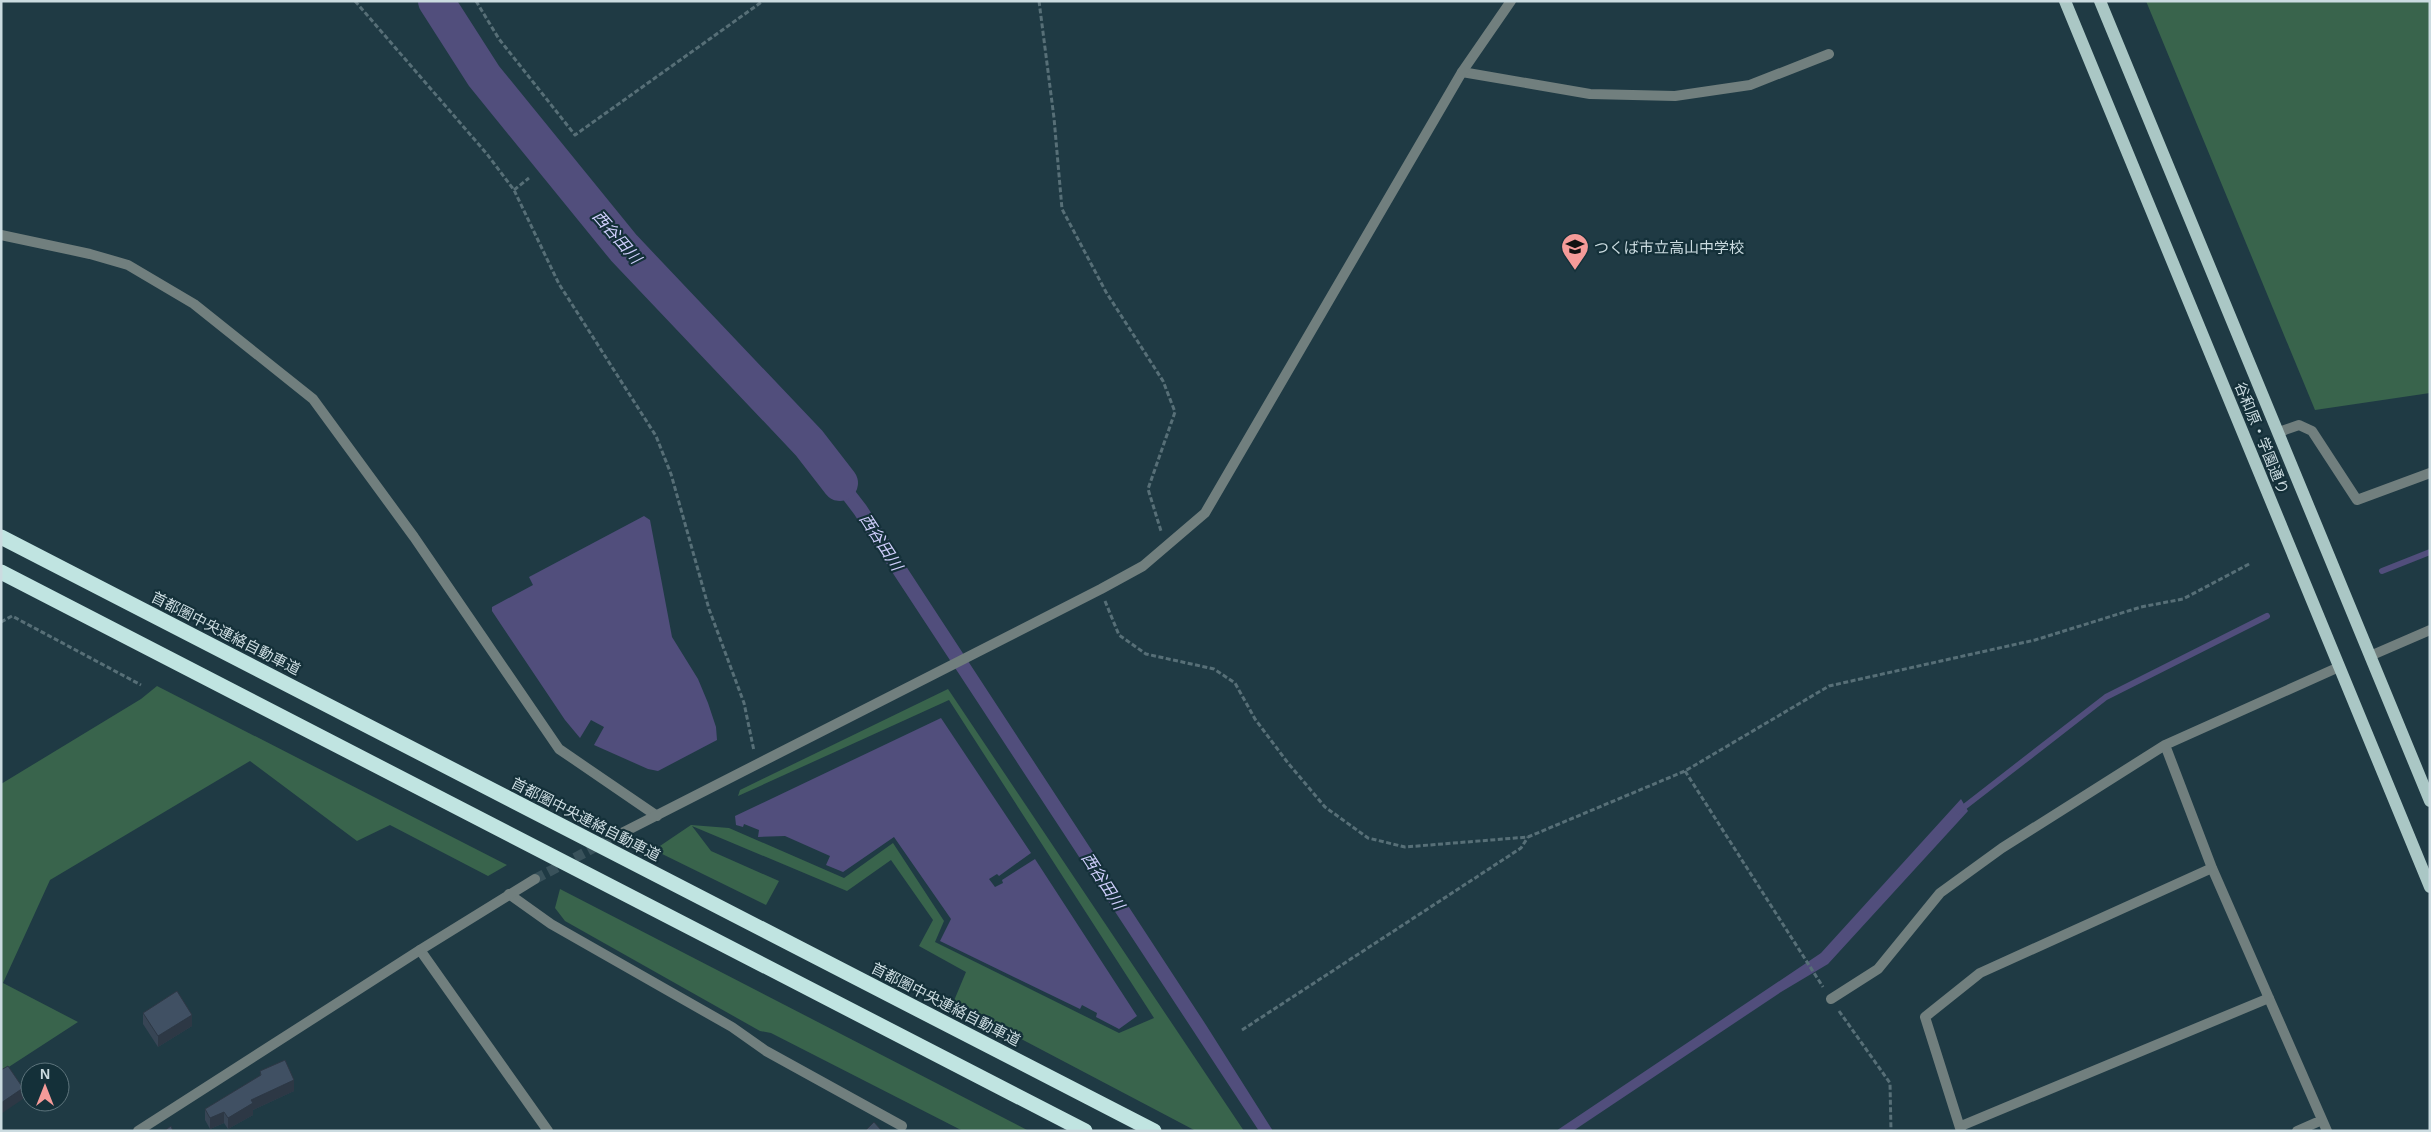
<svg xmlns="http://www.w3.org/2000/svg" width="2431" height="1132" viewBox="0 0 2431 1132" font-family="Arial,'Noto Sans JP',sans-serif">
	<rect width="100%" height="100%" fill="#1f3a44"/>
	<path fill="#39644c" d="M2146,1H2430V393L2315,410Z
		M157,686L507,865L488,876L390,825L357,841L250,761L50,880L3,983L78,1022L1,1072V784L141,699Z
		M948,689L1244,1131H1196L953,1003L966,972L919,946L933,920L891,860L847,891L692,826L711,851L779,881L766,905L654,850L691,825L729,828L844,878L893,843L944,921L935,942L1119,1033L1154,1018L949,700L738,796L740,790Z
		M560,889L1029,1131H963L771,1033L760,1031L565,921L555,908Z"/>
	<path fill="#514e7c" d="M815,439L866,505L1206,1025L1273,1131H1259L854,514L804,448Z
		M644,516L650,520L672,637L698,679L708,703L716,727L717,740L658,771L648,769L594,745L604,727L591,720L580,738L565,720L492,611V607L533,585L529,577Z
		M941,718L1031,853L999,876L997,874L989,879L995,887L1003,883L1002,880L1035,859L1137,1016L1119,1029L1096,1017L1097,1013L1082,1005L1080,1009L940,941L951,919L894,837L843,872L826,865L830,856L785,836L758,837L759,830L744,824L743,827L736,825L735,816Z
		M1961,799L1968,811L1828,964L1781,992L1573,1131H1556L1821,953Z"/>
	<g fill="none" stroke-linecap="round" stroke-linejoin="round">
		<path stroke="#514e7c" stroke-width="6" d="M2382,571L2430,552
			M1959,811L2106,697L2267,616"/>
		<path stroke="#514e7c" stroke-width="36" d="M436,1L484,76L624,248L809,443L840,483"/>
		<path stroke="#39525b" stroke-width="10" stroke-dasharray="10 5" stroke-linecap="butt" d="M535,879L620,834"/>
		<path stroke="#576f77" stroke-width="3" stroke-dasharray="5 2.5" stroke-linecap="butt" d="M355,1L487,154L514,190L559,284L656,436L671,474L709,609L744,703L754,751
			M476,1L499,39L575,135L763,1
			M1039,1L1054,118L1062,209L1106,292L1163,381L1175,412L1148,489L1161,531
			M514,190L529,178
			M1105,601L1119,635L1146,654L1214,669L1235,683L1255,719L1288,763L1325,807L1368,838L1405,847L1528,837L1685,771L1829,686L2035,640L2141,607L2183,599L2251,563
			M1,622L12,616L141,685
			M1685,771L1823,987
			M1839,1011L1890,1083L1891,1131
			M1242,1030L1521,848L1528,837"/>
		<path stroke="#717f7e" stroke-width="10" d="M1462,72L1590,94L1675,96L1750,85L1829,54
			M1,235L90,254L128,265L194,304L313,399L414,537L559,749L657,816
			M2279,432L2299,425L2312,431L2357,500L2430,473
			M2370,656L2430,630
			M2165,745L2212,868L2327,1131
			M509,894L551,924L732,1027L766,1051L902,1126
			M420,950L548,1131
			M1831,999L1878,969L1940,893L2002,848L2165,745L2339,667
			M1961,1126L2269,998
			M1961,1131L1925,1017L1980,973L2212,868
			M2297,1131L2322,1120"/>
		<path stroke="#717f7e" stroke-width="10" d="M620,834L1101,589L1143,566L1205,513L1462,72L1511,1
			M138,1131L420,950L535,879"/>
		<path stroke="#aac7c5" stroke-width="12" d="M2065,1L2430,887
			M2100,1L2430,801"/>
		<path stroke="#c0e4e1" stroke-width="15" d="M1,537L1154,1131
			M1,572L1085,1131"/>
	</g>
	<path fill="#374555" d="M143,1013L192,1026L158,1047L143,1024Z
		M260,1071L294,1091L253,1110V1115L228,1129L224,1123L210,1129L205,1120V1109L260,1076Z"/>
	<path fill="#2d3845" d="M192,1015V1026L158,1047V1036Z
		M294,1080V1091L253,1110V1115L228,1129V1118L251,1100Z
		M23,1088V1099L1,1114V1103Z
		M224,1112V1123L210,1129V1118Z"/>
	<path fill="#405063" stroke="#2d3845" d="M177,991L192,1015L158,1036L143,1013Z
		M285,1060L294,1080L251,1100L253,1103L228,1118L224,1112L210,1118L205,1109L261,1075L260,1071Z
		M8,1066L23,1088L1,1103V1070Z
		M874,1122L882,1131H865Z
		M171,1126L173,1131H164Z"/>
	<defs>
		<symbol id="school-pin" viewBox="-11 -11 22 30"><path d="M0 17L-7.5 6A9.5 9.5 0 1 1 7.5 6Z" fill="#f59b99" stroke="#143039"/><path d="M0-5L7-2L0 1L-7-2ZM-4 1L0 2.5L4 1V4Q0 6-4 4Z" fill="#111"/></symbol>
	</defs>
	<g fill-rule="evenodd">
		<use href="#school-pin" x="1559" y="231" width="32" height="43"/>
	</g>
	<g text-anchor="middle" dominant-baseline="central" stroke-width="4.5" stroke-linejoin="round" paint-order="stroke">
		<g font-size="15" fill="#cbdbe0" stroke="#143039" text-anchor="start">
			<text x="1594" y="247">つくば市立高山中学校</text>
		</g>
		<g font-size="15" fill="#cbdbe0" stroke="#143039">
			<text transform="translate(2262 438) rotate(68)">谷和原・学園通り</text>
			<text transform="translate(226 633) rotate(27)">首都圏中央連絡自動車道</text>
			<text transform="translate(586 819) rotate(27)">首都圏中央連絡自動車道</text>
			<text transform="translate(946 1004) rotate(27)">首都圏中央連絡自動車道</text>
		</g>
		<g font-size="16" font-style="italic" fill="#d0cffd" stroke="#143039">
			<text transform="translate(617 237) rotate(49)">西谷田川</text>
			<text transform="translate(881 542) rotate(57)">西谷田川</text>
			<text transform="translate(1103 881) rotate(57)">西谷田川</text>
		</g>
	</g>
	<rect width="2431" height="1132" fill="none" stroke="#cbdbe0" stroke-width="5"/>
	<g transform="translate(45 1087)"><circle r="24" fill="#143039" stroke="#5d747c"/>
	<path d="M0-4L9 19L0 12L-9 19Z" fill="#f59b99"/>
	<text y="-8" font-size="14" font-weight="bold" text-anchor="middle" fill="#cbdbe0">N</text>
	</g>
</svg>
